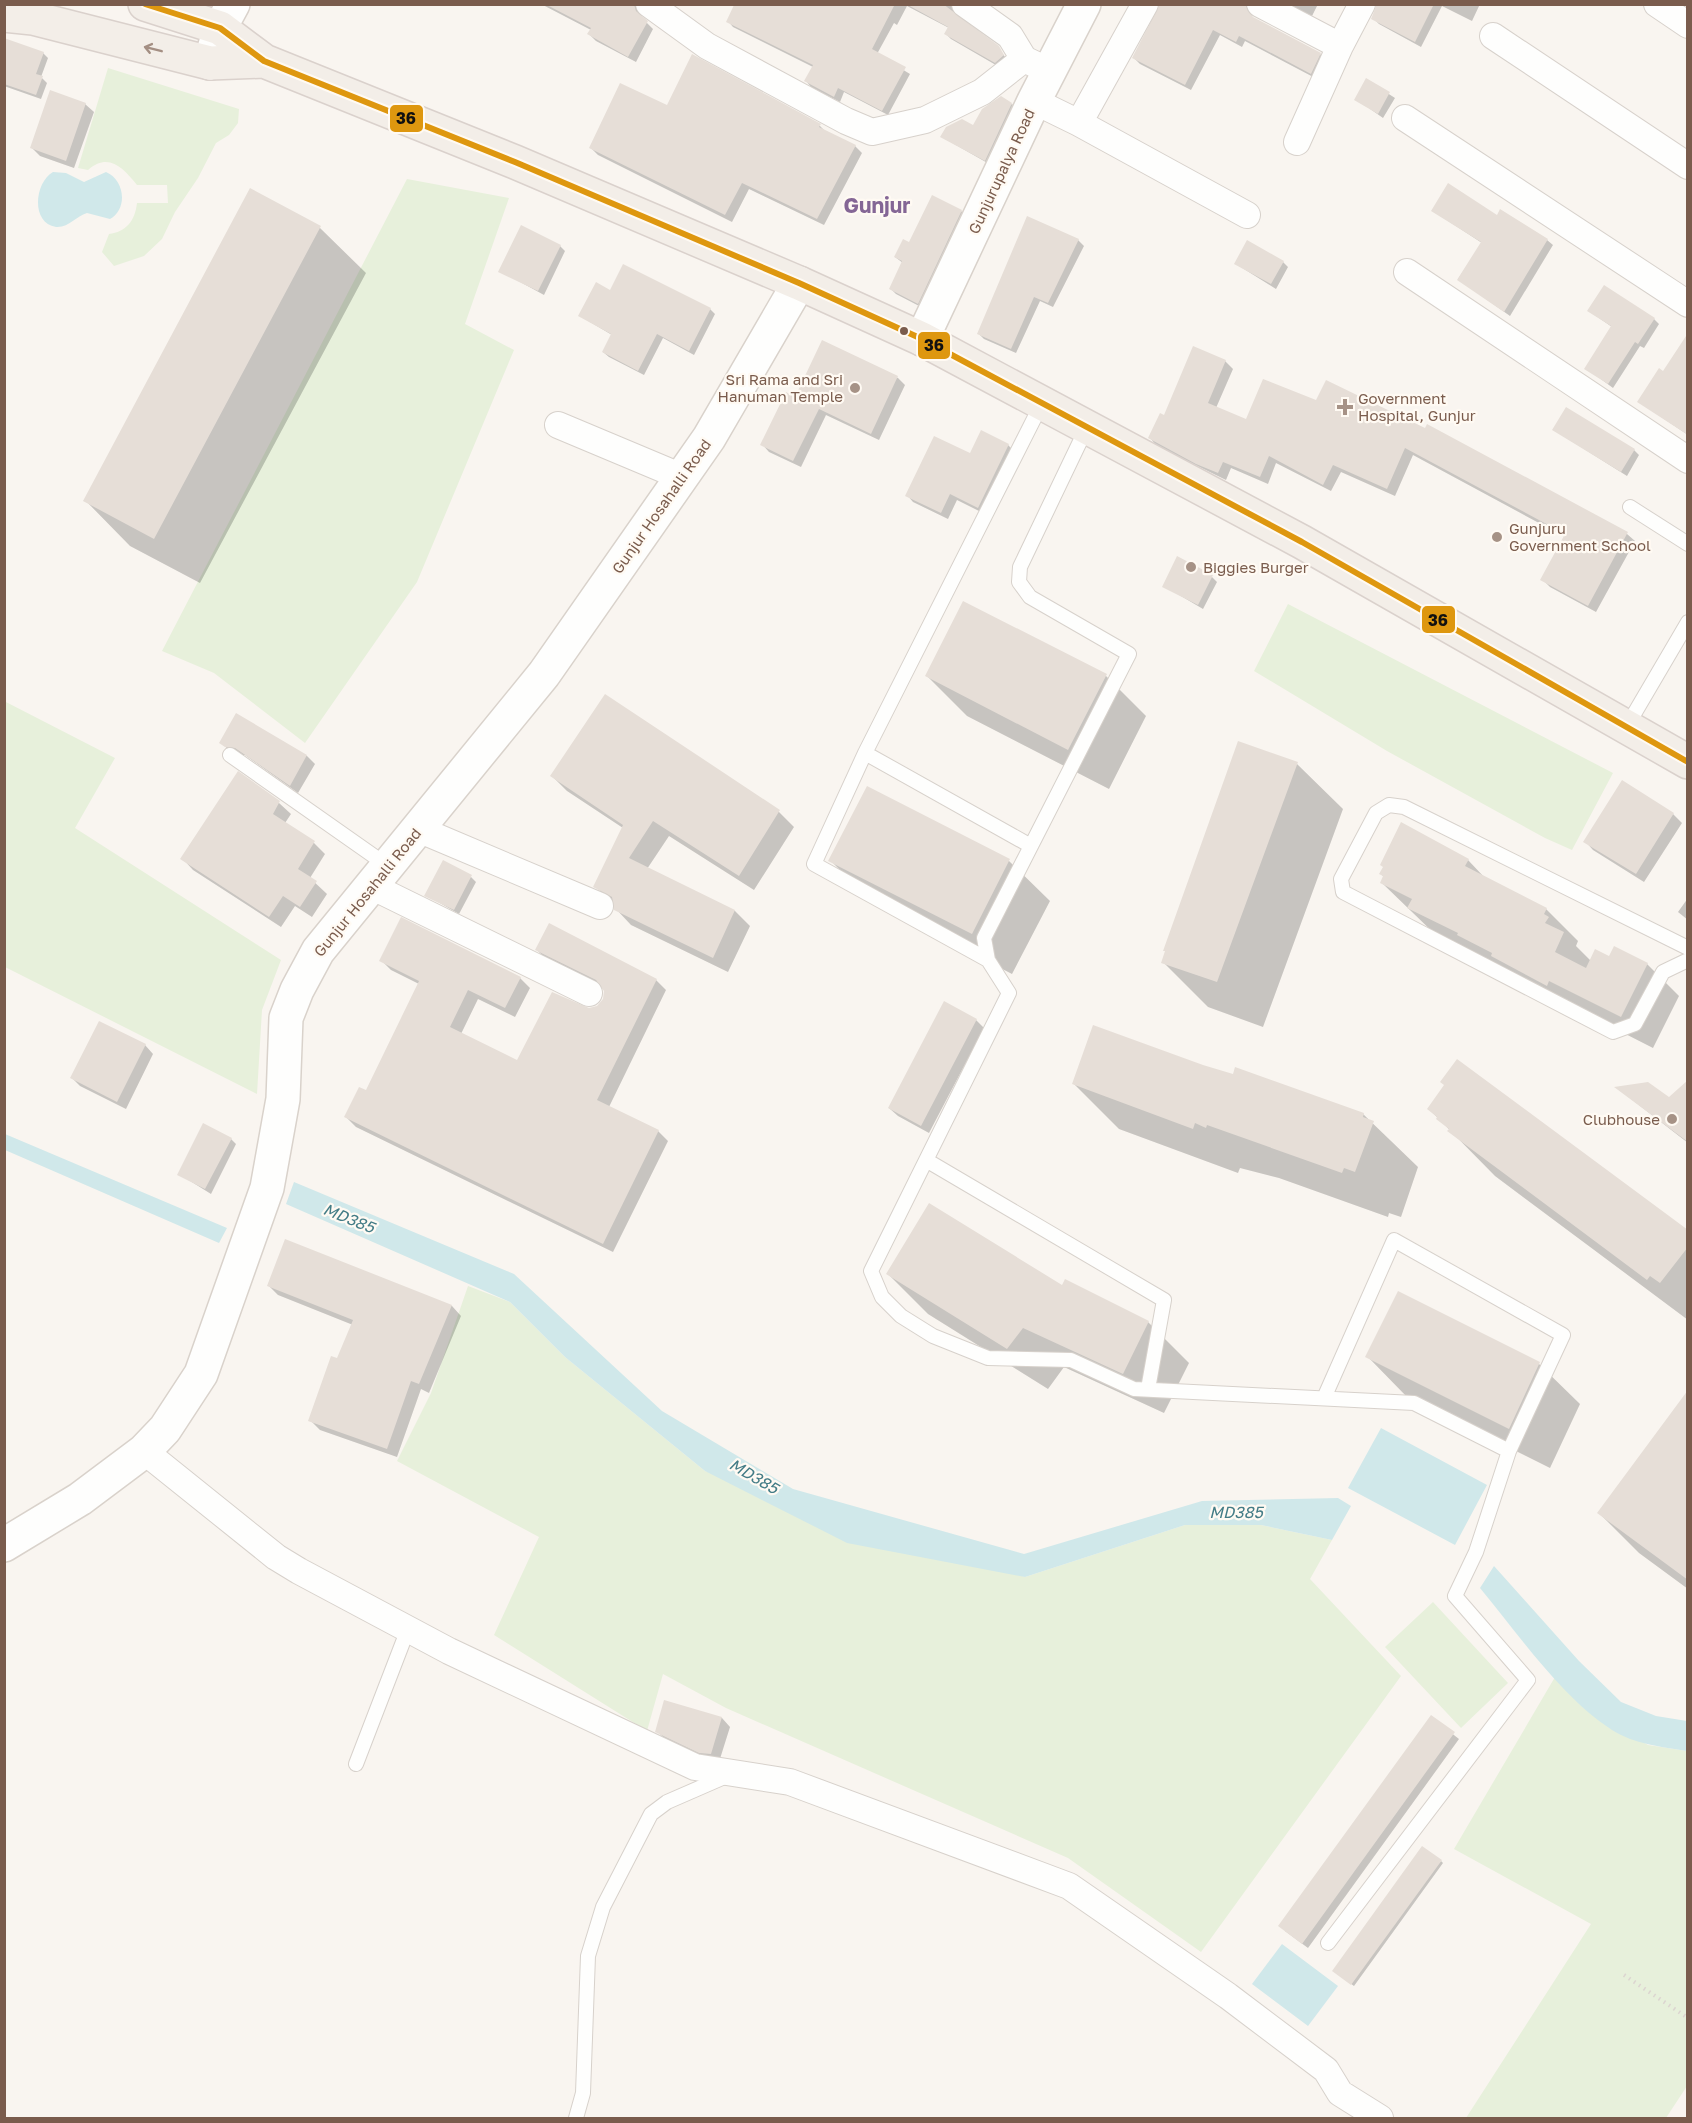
<svg xmlns="http://www.w3.org/2000/svg" width="1692" height="2123" viewBox="0 0 1692 2123" font-family="'Golos Text',sans-serif">
	<rect width="100%" height="100%" fill="#f9f5f0"/>
	<path fill="#e7f0db" d="M108,68L239,109L238,123L229,135L216,143L198,178L175,212L162,239L144,256L114,266L102,252L109,234C126,232 135,221 137,203H168L167,185H137C123,168 109,152 88,170L78,168Z
		M407,179L509,198L465,324L514,350L417,582L305,743L214,673L162,651Z
		M1288,604L1613,773L1572,850L1545,838L1387,751L1254,671Z
		M4,701L115,758L75,828L281,960L262,1010L257,1094L5,967Z
		M468,1286L510,1302L565,1357L705,1471L1025,1577L1185,1525H1261L1332,1540L1310,1579L1401,1676L1201,1952L1068,1858L726,1708L663,1674L647,1731L494,1635L539,1537L397,1461L431,1393Z
		M1433,1602L1508,1683L1461,1728L1385,1647Z
		M1555,1677L1583,1707L1648,1745L1687,1751V2086L1666,2118H1466L1591,1924L1454,1849Z"/>
	<path fill="#d0e8ea" d="M53,172L66,173L84,182L106,172C125,180 128,209 110,219L87,213C76,216 69,228 56,227C30,223 35,182 53,172Z
		M5,1134L227,1228L219,1243L5,1150Z
		M294,1182L514,1274L662,1411L793,1489L1024,1554L1202,1501L1338,1498L1351,1506L1332,1540L1261,1525H1185L1025,1577L847,1543L705,1471L565,1357L510,1302L286,1204Z
		M1381,1428L1487,1485L1455,1545L1348,1488Z
		M1494,1566L1579,1661L1621,1702L1656,1716L1687,1721V1751C1662,1747 1634,1744 1612,1730C1561,1697 1519,1635 1480,1588Z
		M1282,1944L1338,1986L1308,2026L1252,1984Z"/>
	<path fill="#0003" d="M541,4H636L641,10L642,18L653,29L636,62L596,41L589,34L591,30Z
		M737,4H957L956,15L998,48L1009,62L1001,68L951,39L946,34L949,28L907,6L897,25L894,23L877,54L910,74L888,115L844,92L840,102L811,87L806,81L813,67L733,27L728,21Z
		M1161,4H1254L1250,11L1252,19L1320,54L1326,60L1317,79L1245,41L1242,47L1220,35L1191,90L1140,64L1134,58Z
		M1288,4H1318L1312,16Z
		M1377,4H1480L1472,21L1442,6L1421,47L1379,24L1373,18Z
		M4,52L43,53L48,58L41,77L47,83L41,99L4,86Z
		M1367,80L1395,98L1383,118L1356,99Z
		M85,104L94,112L74,168L40,156L32,148Z
		M1012,104L1017,109L991,165L942,137L974,127Z
		M667,107L820,126L826,132L855,146L862,153L824,225L749,189L732,222L598,155L591,148Z
		M250,190L320,228L366,273L200,583L130,546L85,500Z
		M961,211L966,216L923,308L896,294L891,289L903,263L895,257L910,244Z
		M1433,211L1498,217L1547,240L1553,245L1510,316L1458,279L1482,243Z
		M1028,218L1078,240L1084,246L1053,307L1040,301L1016,353L984,339L979,334Z
		M560,246L565,251L544,295L500,271Z
		M1283,262L1288,267L1276,289L1236,264Z
		M611,292L710,309L715,314L694,355L663,338L644,375L609,357L603,352L612,335L580,316Z
		M1589,311L1654,319L1659,324L1644,348L1640,346L1613,388L1586,368L1612,327Z
		M823,342L898,378L905,385L879,440L826,415L801,467L769,452L762,444L796,399Z
		M1688,349V435L1639,402Z
		M1225,361L1233,369L1216,408L1247,421L1264,380L1627,534L1635,541L1596,612L1550,587L1542,579L1565,537L1413,455L1395,496L1341,472L1331,491L1276,463L1268,484L1231,468L1226,480L1157,446L1150,438L1165,417Z
		M1554,430L1634,450L1639,455L1627,476Z
		M1008,445L1015,452L985,514L957,500L948,519L913,502L907,495L971,455Z
		M1212,577L1217,582L1203,609L1164,586Z
		M927,676H1106L1146,716L1109,789L967,716Z
		M605,696L779,812L794,827L754,890L669,836L647,869L735,911L750,926L728,972L631,925L616,909L614,904L595,886L623,828L567,791L552,776Z
		M237,715L307,756L315,764L298,793L245,755H235L221,743Z
		M1239,743L1297,764L1343,809L1263,1027L1208,1007L1163,962Z
		M238,773L279,803L291,814L285,823L314,843L325,854L310,878L327,894L312,917L295,906L281,927L193,870L182,858Z
		M1622,782L1673,814L1682,823L1644,882L1593,850L1585,841Z
		M867,788L1009,861L1050,901L1012,974L871,901L830,860Z
		M1468,860L1485,878L1546,909L1578,941L1576,946L1591,961L1610,958L1647,964L1679,996L1653,1048L1441,940L1382,883L1385,878L1381,874Z
		M471,877L476,882L459,914L426,895Z
		M1688,898V920L1678,912Z
		M537,950L656,980L666,990L609,1107L658,1131L668,1141L613,1252L356,1127L346,1117L366,1092L419,984L391,970L381,960L520,978L530,988L515,1017L478,999L461,1034L518,1062L589,1010L598,1007L604,1000L605,991L603,987L547,960Z
		M976,1020L984,1028L929,1133L898,1116L889,1108Z
		M145,1045L153,1054L126,1109L80,1086L72,1078Z
		M1234,1076L1363,1114L1418,1167L1401,1217L1389,1213L1388,1217L1279,1178L1240,1168L1238,1173L1119,1129L1073,1083Z
		M1688,1082V1143L1617,1088L1669,1099Z
		M1446,1086L1688,1232V1320L1495,1176L1429,1109Z
		M231,1139L236,1144L211,1194L179,1174Z
		M286,1241L452,1306L461,1316L429,1393L421,1389L397,1457L320,1430L310,1420L353,1325L278,1295L268,1285Z
		M888,1274L1062,1287L1148,1322L1189,1363L1164,1413L1064,1367L1048,1389L928,1314Z
		M1398,1293L1539,1364L1580,1404L1550,1468L1407,1397L1367,1356Z
		M1688,1392V1589L1639,1553L1599,1513Z
		M665,1701L722,1718L730,1727L719,1762L709,1760L665,1739L657,1731Z
		M1431,1717L1459,1739L1308,1948L1285,1931Z
		M1441,1861L1443,1863L1354,1986L1336,1973Z"/>
	<path fill="#e6ded7" d="M545,4H634L636,11L648,21L628,57L587,34L591,28Z
		M895,4L872,49L906,67L882,111L838,88L834,97L804,81L813,65L726,22L734,5Z
		M906,4H943L999,46L1004,55L995,63L944,34L948,27Z
		M1160,4H1245L1253,17L1321,53L1311,74L1239,36L1236,42L1213,30L1185,85L1132,58Z
		M1377,4H1434L1415,42L1371,19Z
		M4,38L44,52L36,74L43,76L36,95L4,84Z
		M692,54L821,124L819,127L856,145L817,219L742,183L725,215L589,148L620,83L667,105Z
		M1366,78L1390,92L1378,114L1354,100Z
		M50,90L86,103L66,161L30,148Z
		M1001,96L1012,103L985,161L940,137L946,127L962,119L973,125L982,109Z
		M1448,183L1497,215L1500,209L1548,239L1504,312L1457,280L1481,242L1431,211Z
		M250,188L321,226L154,539L83,501Z
		M932,195L962,210L918,304L889,289L902,261L894,257L903,239L909,242Z
		M1027,216L1079,239L1048,303L1034,297L1011,349L977,334Z
		M521,225L561,245L538,291L498,272Z
		M1247,240L1284,261L1271,284L1234,264Z
		M623,264L711,308L689,351L657,334L638,371L602,352L611,334L578,316L596,282L610,290Z
		M1604,285L1655,318L1638,344L1635,342L1608,384L1584,369L1611,326L1587,311Z
		M1688,333V435L1637,402L1659,368L1663,371Z
		M822,340L898,376L871,434L819,409L793,461L760,445L786,392L795,397Z
		M1193,346L1226,360L1208,403L1246,419L1263,379L1316,400L1326,380L1425,428L1427,424L1628,532L1588,606L1540,580L1565,534L1405,448L1387,489L1333,465L1323,485L1269,456L1260,477L1223,462L1218,473L1196,464L1148,438L1160,413L1164,415Z
		M1566,407L1635,449L1621,472L1552,430Z
		M981,430L1009,444L978,508L950,494L941,513L905,496L934,436L970,453Z
		M1177,556L1213,575L1198,605L1162,587Z
		M963,601L1107,674L1068,750L925,676Z
		M605,694L780,810L739,876L653,821L629,858L735,910L713,958L614,910L612,897L593,887L623,825L550,776Z
		M236,713L307,755L290,786L235,748L225,747L219,743Z
		M1238,741L1298,762L1217,982L1161,963L1165,951H1163Z
		M238,771L280,801L273,814L315,841L298,869L317,881L300,907L283,896L269,917L180,859Z
		M1622,780L1674,813L1636,874L1583,842Z
		M867,786L1010,859L972,934L828,861Z
		M1401,822L1469,859L1465,866L1547,908L1544,914L1549,917L1545,923L1564,932L1555,952L1586,968L1595,949L1609,956L1614,946L1648,963L1621,1017L1549,981L1547,986L1491,956L1492,953L1457,935L1458,933L1407,908L1412,899L1380,883L1383,876L1379,874L1383,867L1380,865Z
		M443,860L472,875L454,910L424,896Z
		M401,917L521,977L505,1008L468,990L450,1027L517,1060L552,992L589,1008L597,1006L603,999L604,991L596,980L535,950L549,923L657,979L597,1100L659,1130L603,1244L344,1117L359,1087L366,1090L419,981L379,961Z
		M944,1001L977,1019L921,1126L888,1108Z
		M99,1021L146,1044L117,1102L70,1078Z
		M1093,1025L1203,1065L1233,1074L1235,1067L1364,1113L1363,1117L1374,1121L1355,1172L1344,1168L1342,1173L1207,1125L1206,1128L1195,1123L1193,1129L1072,1084Z
		M1457,1059L1688,1230V1247L1660,1283L1650,1276L1647,1280L1447,1131L1449,1129L1436,1119L1437,1117L1427,1109L1444,1085L1440,1082Z
		M1688,1080V1142L1614,1087L1648,1082L1669,1097Z
		M203,1123L232,1138L205,1189L177,1175Z
		M929,1203L1062,1285L1065,1279L1149,1321L1123,1374L1023,1328L1007,1349L886,1274Z
		M285,1239L452,1305L419,1384L411,1381L387,1449L308,1421L331,1356L337,1358L353,1320L267,1286Z
		M1398,1291L1540,1362L1509,1429L1365,1357Z
		M1688,1390V1580L1597,1513Z
		M664,1700L722,1717L711,1754L699,1753L655,1732Z
		M1431,1715L1455,1732L1302,1944L1278,1926Z
		M1422,1846L1442,1860L1351,1985L1332,1971Z"/>
	<g fill="none" stroke-linecap="round" stroke-linejoin="round">
		<defs>
			<path id="lane" d="M1087,427L1020,567L1019,582L1030,597L1129,654L984,938L988,960L1009,993L871,1271L882,1297L901,1316L933,1336L988,1358L1071,1360L1134,1389L1414,1403L1509,1451L1476,1552L1455,1596L1528,1680L1328,1943
				M1630,507L1688,544
				M1627,726L1688,622
				M865,753L1031,846
				M230,755L388,866
				M1688,948L1404,807L1389,805L1376,813L1341,879L1343,892L1613,1032L1635,1024L1663,972L1688,960
				M988,960L814,864L865,753L1042,403
				M926,1160L1164,1300L1148,1389
				M1324,1398L1394,1240L1563,1335L1509,1451
				M356,1764L408,1629
				M576,2118L583,2093L588,1956L603,1907L651,1814L667,1802L729,1775"/>
			<path id="street" d="M649,4L707,46L846,121L872,132L925,120L982,92L1024,59L1049,71
				M965,4L1010,36L1024,59
				M1260,4L1340,46
				M1657,4L1688,25
				M1493,36L1688,166
				M1034,101L1079,123L1247,215
				M1405,118L1688,304
				M1079,123L1145,4
				M1297,142L1340,46L1362,4
				M1407,272L1688,460
				M558,425L682,477
				M418,829L600,906
				M371,886L589,993
				M144,1451L276,1557L299,1571L449,1651L695,1767L790,1782L1069,1886L1228,1996L1326,2070L1340,2093L1380,2118"/>
			<path id="secondary" d="M210,63L220,28L233,4
				M922,339L1034,101L1084,4
				M4,1545L80,1499L144,1451L165,1429L201,1374L267,1188L283,1099L286,1018L297,990L318,951L544,674L709,438L799,283"/>
			<path id="primary" d="M145,4L220,28L264,61L515,162L799,283L922,339L1302,542L1688,762
				M4,15L33,18L210,63L264,61"/>
		</defs>
		<use href="#lane" stroke="#d7d1cb" stroke-width="16"/>
		<use href="#street" stroke="#d7d1cb" stroke-width="28"/>
		<use href="#secondary" stroke="#d9d2cb" stroke-width="36"/>
		<use href="#primary" stroke="#dad1cc" stroke-width="36"/>
		<path stroke="#dcd5d0" stroke-width="4" stroke-dasharray="1.5 4.5" stroke-linecap="butt" d="M1624,1975L1688,2018"/>
		<use href="#lane" stroke="#fefefd" stroke-width="14"/>
		<use href="#street" stroke="#fefefd" stroke-width="26"/>
		<use href="#secondary" stroke="#fefefd" stroke-width="33"/>
		<use href="#primary" stroke="#f3eee8" stroke-width="33"/>
		<defs>
			<path id="bus-1" d="M145,4L220,28L264,61L515,162L799,283L922,339L1302,542L1688,762"/>
		</defs>
		<use href="#bus-1" stroke="#fffaf3" stroke-width="10"/>
		<use href="#bus-1" stroke="#de970f" stroke-width="6"/>
	</g>
	<defs><path id="oneway-shaft" d="M-6 0H5M1.5-3L5.5 0L1.5 3" fill="none" stroke-width="1.6" stroke-linecap="round" stroke-linejoin="round" transform="scale(1.5)"/></defs>
	<use stroke="#a48f83" href="#oneway-shaft" transform="translate(153 49) rotate(-166)"/>
	<circle fill="#7a5c4d" stroke="#fffaf3" stroke-width="2" cx="904" cy="331" r="5"/>
	<g fill="#a69286" stroke="#fffaf3" stroke-width="2">
		<circle cx="855" cy="388" r="6"/>
		<path d="M1342 398h6v6h6v6h-6v6h-6v-6h-6v-6h6z"/>
		<circle cx="1497" cy="537" r="6"/>
		<circle cx="1191" cy="567" r="6"/>
		<circle cx="1672" cy="1119" r="6"/>
	</g>
	<g text-anchor="middle" dominant-baseline="central" stroke-width="4.5" stroke-linejoin="round" paint-order="stroke">
		<g font-size="15" fill="#7a5c4d" stroke="#fffaf3">
			<text transform="translate(1001 171) rotate(-65)">Gunjurupalya Road</text>
			<text transform="translate(661 506) rotate(-55)">Gunjur Hosahalli Road</text>
			<text transform="translate(367 892) rotate(-51)">Gunjur Hosahalli Road</text>
		</g>
		<g font-size="15" fill="#7a5c4d" stroke="#fffaf3" text-anchor="start">
			<text x="843" y="379" text-anchor="end">Sri Rama and Sri<tspan x="843" dy="17">Hanuman Temple</tspan></text>
			<text x="1358" y="398">Government<tspan x="1358" dy="17">Hospital, Gunjur</tspan></text>
			<text x="1509" y="528">Gunjuru<tspan x="1509" dy="17">Government School</tspan></text>
			<text x="1203" y="567">Biggies Burger</text>
			<text x="1660" y="1119" text-anchor="end">Clubhouse</text>
		</g>
		<g font-size="16" font-style="italic" fill="#437c86" stroke="#fffaf3">
			<text transform="translate(349 1218) rotate(22)">MD385</text>
			<text transform="translate(754 1476) rotate(30)">MD385</text>
			<text x="1236" y="1512">MD385</text>
		</g>
		<g font-size="21" font-weight="bold" fill="#846695" stroke="#fffaf3">
			<text x="877" y="205">Gunjur</text>
		</g>
	</g>
	<g stroke="#fffaf3" stroke-width="2">
		<rect x="389" y="104" width="35" height="29" rx="6" fill="#de970f"/>
		<rect x="917" y="331" width="34" height="29" rx="6" fill="#de970f"/>
		<rect x="1421" y="605" width="35" height="29" rx="6" fill="#de970f"/>
	</g>
	<g font-size="16" text-anchor="middle" font-weight="bold" fill="#111">
		<text x="406" y="124">36</text>
		<text x="934" y="351">36</text>
		<text x="1438" y="626">36</text>
	</g>
	<rect width="1692" height="2123" fill="none" stroke="#7a5c4d" stroke-width="12"/>
</svg>
